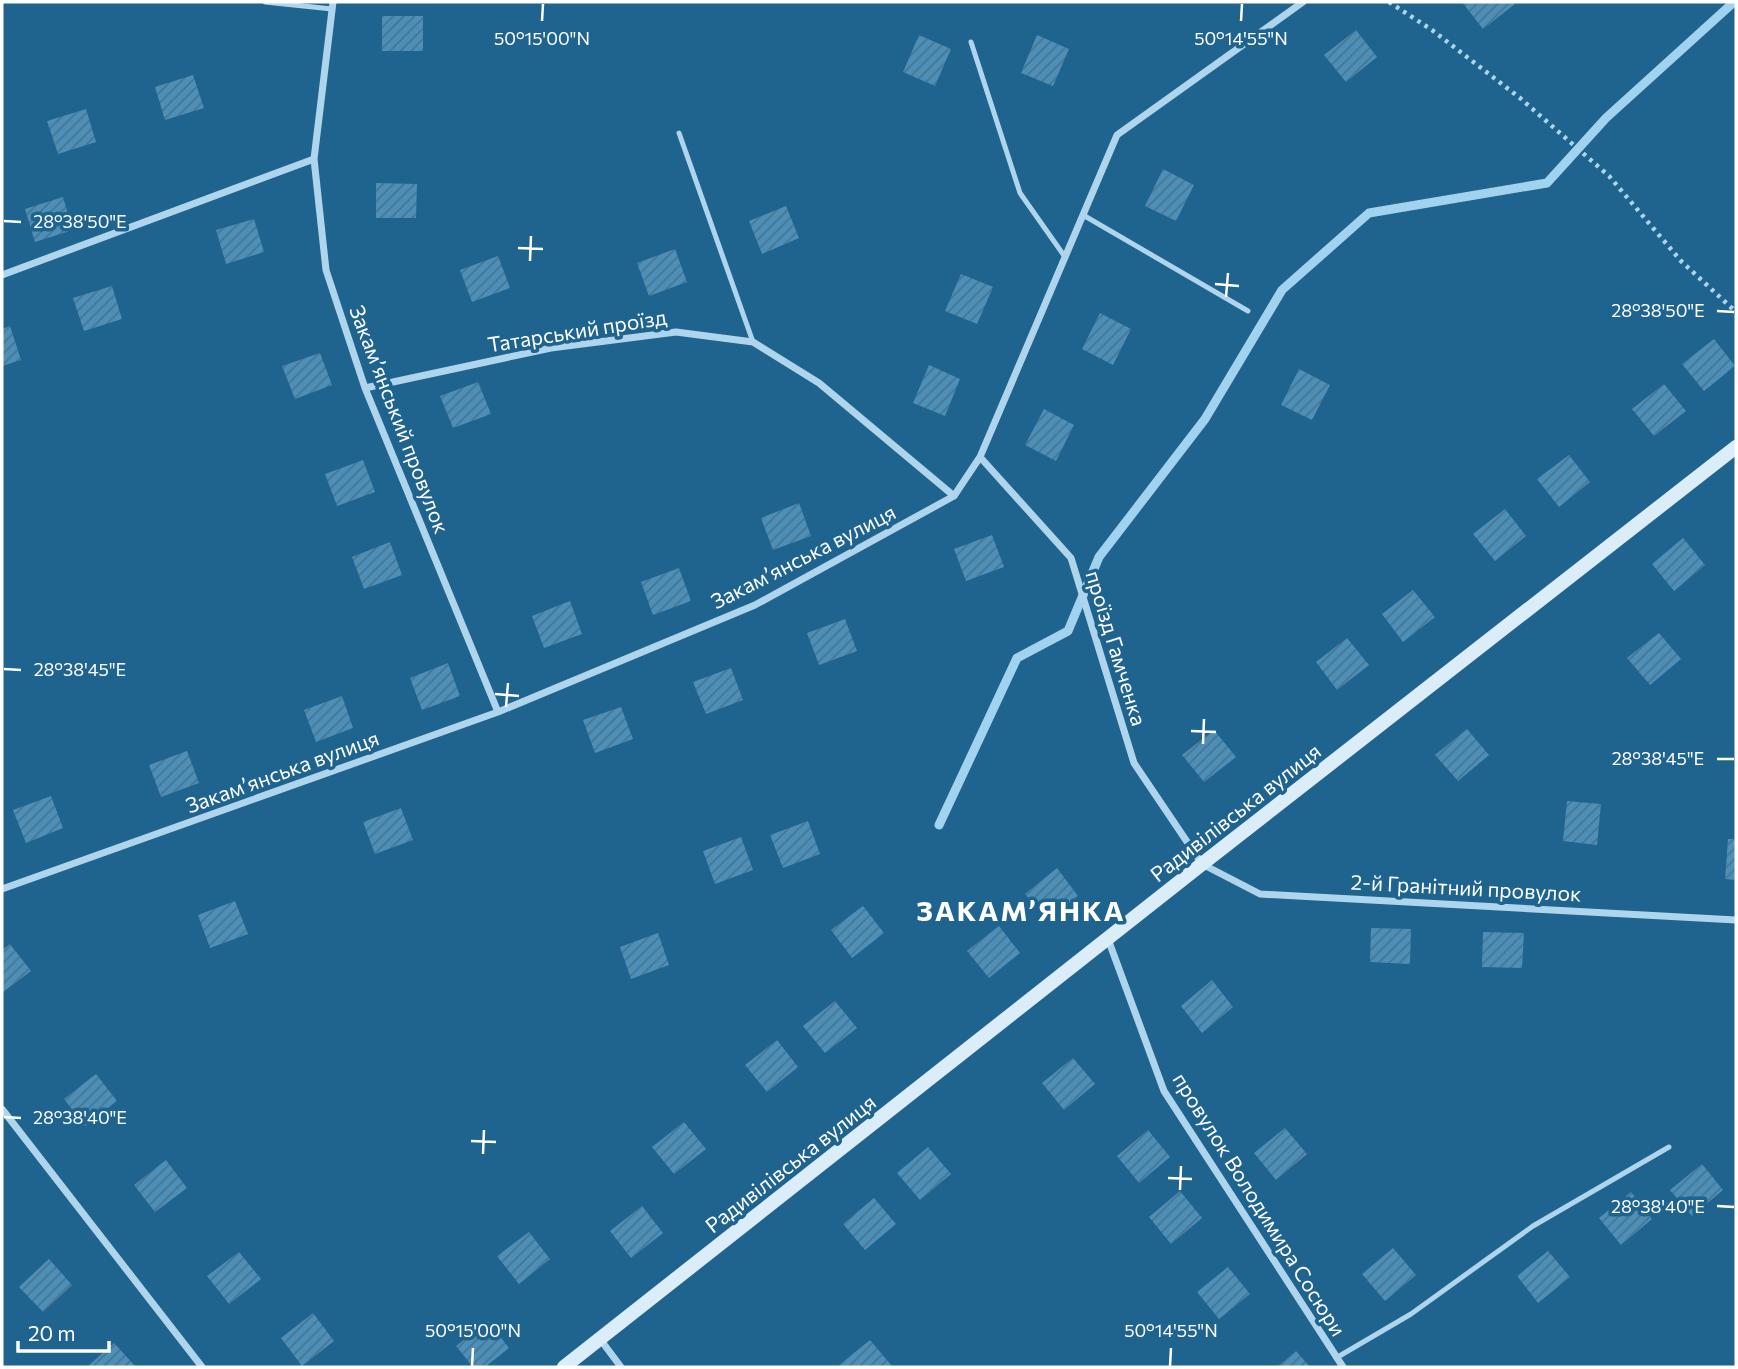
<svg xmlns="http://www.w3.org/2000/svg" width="1738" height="1369" viewBox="0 0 1738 1369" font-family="Commissioner,sans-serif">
	<defs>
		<pattern id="building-hatch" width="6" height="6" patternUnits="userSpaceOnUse" patternTransform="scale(1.75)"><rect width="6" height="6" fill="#4c8fb8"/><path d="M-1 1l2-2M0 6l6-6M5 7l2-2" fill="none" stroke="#4c748d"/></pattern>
	</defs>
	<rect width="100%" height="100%" fill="#1f638f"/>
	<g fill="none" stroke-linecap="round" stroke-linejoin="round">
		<path stroke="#a2d3ee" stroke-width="9" d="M939,825L1017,658L1068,631L1099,557L1205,419L1282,290L1369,213L1547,183L1606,118L1734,2"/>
	</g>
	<path fill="url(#building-hatch)" d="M1462,2H1513L1515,4L1483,29Z
		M382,16H423V51H382Z
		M1356,30L1377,57L1346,82L1324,55Z
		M919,35L951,49L935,86L903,72Z
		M1037,35L1069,49L1053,86L1021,73Z
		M193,75L204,108L165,120L155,87Z
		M86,109L96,142L58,154L47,121Z
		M1163,169L1194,185L1176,221L1145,206Z
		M376,183L417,184L416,218H376Z
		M63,197L73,230L35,242L25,209Z
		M786,206L799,238L762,254L749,221Z
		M254,219L264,252L226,264L216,230Z
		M675,249L687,282L649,296L637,263Z
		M498,256L510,288L472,302L460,270Z
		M961,274L993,287L977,324L945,311Z
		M112,286L122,319L84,331L73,298Z
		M1100,313L1131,329L1113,365L1082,349Z
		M10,326L21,360L2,366V329Z
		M1714,339L1735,366L1704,391L1682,364Z
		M320,353L332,385L295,399L282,366Z
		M929,365L960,379L945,416L913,403Z
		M1299,369L1330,385L1312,420L1281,405Z
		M478,382L491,414L453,428L440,396Z
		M1664,384L1686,411L1654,436L1632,409Z
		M1044,409L1074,425L1056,461L1025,445Z
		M1569,455L1590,482L1559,507L1537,479Z
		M363,460L375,492L337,506L325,474Z
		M799,503L811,536L773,550L761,518Z
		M1505,509L1526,536L1495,561L1473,534Z
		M992,535L1004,567L966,581L954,549Z
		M1683,538L1705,565L1674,591L1652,564Z
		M390,542L402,575L364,589L352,557Z
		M679,568L691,601L653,615L641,582Z
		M1413,590L1435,617L1403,642L1382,614Z
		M570,601L582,634L544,648L532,616Z
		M845,619L857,651L819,665L807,633Z
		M1659,633L1681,659L1650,685L1627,658Z
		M1347,638L1369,665L1337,690L1316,662Z
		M448,663L460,696L422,710L410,678Z
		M731,668L743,700L706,714L693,682Z
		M342,696L353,728L316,742L304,710Z
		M621,707L633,739L595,753L583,720Z
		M1467,729L1489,755L1458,781L1435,755Z
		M1214,730L1236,757L1204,782L1182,755Z
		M187,751L199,783L161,797L149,765Z
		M51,796L63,828L26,843L13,810Z
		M1567,801L1601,804L1597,845L1563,841Z
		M401,808L413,840L375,854L363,822Z
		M808,821L820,854L783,868L770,835Z
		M741,837L753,870L715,884L703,851Z
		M1728,839H1736V880L1725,879Z
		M1057,868L1078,896L1046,921L1025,894Z
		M235,901L248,934L210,948L198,915Z
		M863,906L884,933L852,958L831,930Z
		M999,926L1020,953L989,978L967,951Z
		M1371,928L1411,929L1410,964L1370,962Z
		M1483,932L1524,933L1522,968L1482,967Z
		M658,933L669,965L631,979L620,947Z
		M10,944L31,971L2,993V950Z
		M1212,980L1233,1007L1202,1033L1181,1006Z
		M835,1001L857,1028L825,1053L803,1026Z
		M777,1040L798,1067L767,1092L745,1065Z
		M1073,1058L1095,1084L1064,1110L1042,1083Z
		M96,1074L117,1101L85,1126L64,1099Z
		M684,1122L706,1149L674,1174L652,1147Z
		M1285,1128L1307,1154L1276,1180L1254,1153Z
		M1148,1130L1170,1157L1139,1183L1117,1156Z
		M928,1147L951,1174L920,1200L897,1173Z
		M166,1160L187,1188L155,1212L134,1185Z
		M1702,1164L1723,1190L1692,1216L1670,1190Z
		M1180,1191L1202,1218L1171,1244L1149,1217Z
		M1631,1192L1652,1219L1621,1245L1599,1218Z
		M874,1198L896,1224L865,1250L843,1224Z
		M642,1206L663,1233L631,1258L610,1231Z
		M529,1232L550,1259L519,1284L497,1256Z
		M1393,1248L1416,1275L1385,1301L1362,1274Z
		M1548,1251L1570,1277L1538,1303L1517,1276Z
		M239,1252L261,1279L229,1304L207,1276Z
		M49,1259L72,1285L43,1312L19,1287Z
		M1228,1267L1250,1294L1219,1319L1197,1292Z
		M313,1313L334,1341L302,1366L281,1338Z
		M488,1321L509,1348L485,1367H473L456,1346Z
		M870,1340L892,1366L841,1367L839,1365Z
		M114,1343L136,1367H87Z
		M1296,1351L1310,1367H1277Z"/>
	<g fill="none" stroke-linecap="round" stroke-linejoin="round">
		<path stroke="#afd5ed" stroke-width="4.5" stroke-dasharray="3.5 5" stroke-linecap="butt" d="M1389,2L1432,30L1520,98L1609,176L1681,261L1736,312"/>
		<path stroke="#afd5ed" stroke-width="5" d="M265,2L332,9
			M971,42L1020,193L1065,257
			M679,133L753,342
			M1083,215L1248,311
			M1336,1358L1411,1314L1533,1226L1669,1147"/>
		<path stroke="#afd5ed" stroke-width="7" d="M333,2L314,159L326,270L365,388L498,712
			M2,275L314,159
			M365,388L551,348L676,332L753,342L819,383L954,496
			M980,457L1071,558L1134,763L1202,864L1260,894L1736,920
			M2,889L498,712L755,605L954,496L980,457L1117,135L1303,2
			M1108,939L1164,1091L1343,1367
			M2,1109L202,1367
			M600,1339L621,1367"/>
		<path stroke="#dbedf9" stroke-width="14" d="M564,1367L1202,864L1736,447"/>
	</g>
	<path fill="none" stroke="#fff" stroke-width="2.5" d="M542,21L543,4M1241,21L1242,4M4,221L21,222M518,248L543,249M530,261L531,236M1215,284L1239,286M1226,297L1228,273M1717,311L1734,312M4,669L21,670M495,694L519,696M506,707L508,683M1191,731L1216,732M1203,744L1204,719M1717,759H1734M4,1117L21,1118M471,1141L496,1142M483,1154L484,1130M1168,1178L1192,1179M1180,1190L1181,1166M1717,1206L1734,1207M472,1366L473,1348M1170,1366L1171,1348"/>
	<g text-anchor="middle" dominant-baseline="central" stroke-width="7" stroke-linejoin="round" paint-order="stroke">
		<g font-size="21" fill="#fff" stroke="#1f638f">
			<text transform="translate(577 330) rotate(-9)">Татарський проїзд</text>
			<text transform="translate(400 419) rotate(69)">Закамʼянський провулок</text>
			<text transform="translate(803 556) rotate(-27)">Закамʼянська вулиця</text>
			<text transform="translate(1117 648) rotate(73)">проїзд Гамченка</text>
			<text transform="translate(282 771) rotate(-20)">Закамʼянська вулиця</text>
			<text transform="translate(1235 812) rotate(-38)">Радивілівська вулиця</text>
			<text transform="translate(1466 887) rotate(3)">2-й Гранітний провулок</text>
			<text transform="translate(790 1163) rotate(-38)">Радивілівська вулиця</text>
			<text transform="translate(1260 1204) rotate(58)">провулок Володимира Сосюри</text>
		</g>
		<g font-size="28" font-weight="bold" letter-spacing="2" fill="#fff" stroke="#1f638f">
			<text x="1021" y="910">ЗАКАМ’ЯНКА</text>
		</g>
	</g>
	<g font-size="18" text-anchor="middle" fill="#fff" stroke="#1f638f" stroke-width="7" stroke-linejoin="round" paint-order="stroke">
		<text x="542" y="45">50°15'00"N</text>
		<text x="1241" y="45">50°14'55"N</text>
		<text x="80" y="228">28°38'50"E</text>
		<text x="1658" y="317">28°38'50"E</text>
		<text x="80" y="676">28°38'45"E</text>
		<text x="1658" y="765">28°38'45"E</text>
		<text x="80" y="1124">28°38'40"E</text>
		<text x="1658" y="1213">28°38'40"E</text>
		<text x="473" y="1337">50°15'00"N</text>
		<text x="1171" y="1337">50°14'55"N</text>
	</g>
	<rect width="1738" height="1369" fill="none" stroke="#ffffff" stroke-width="7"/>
	<path d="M18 1341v10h91v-10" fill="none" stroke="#ffffff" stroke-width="3.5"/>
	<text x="28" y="1341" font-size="21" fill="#ffffff" stroke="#1f638f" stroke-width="5" paint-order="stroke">20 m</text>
</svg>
